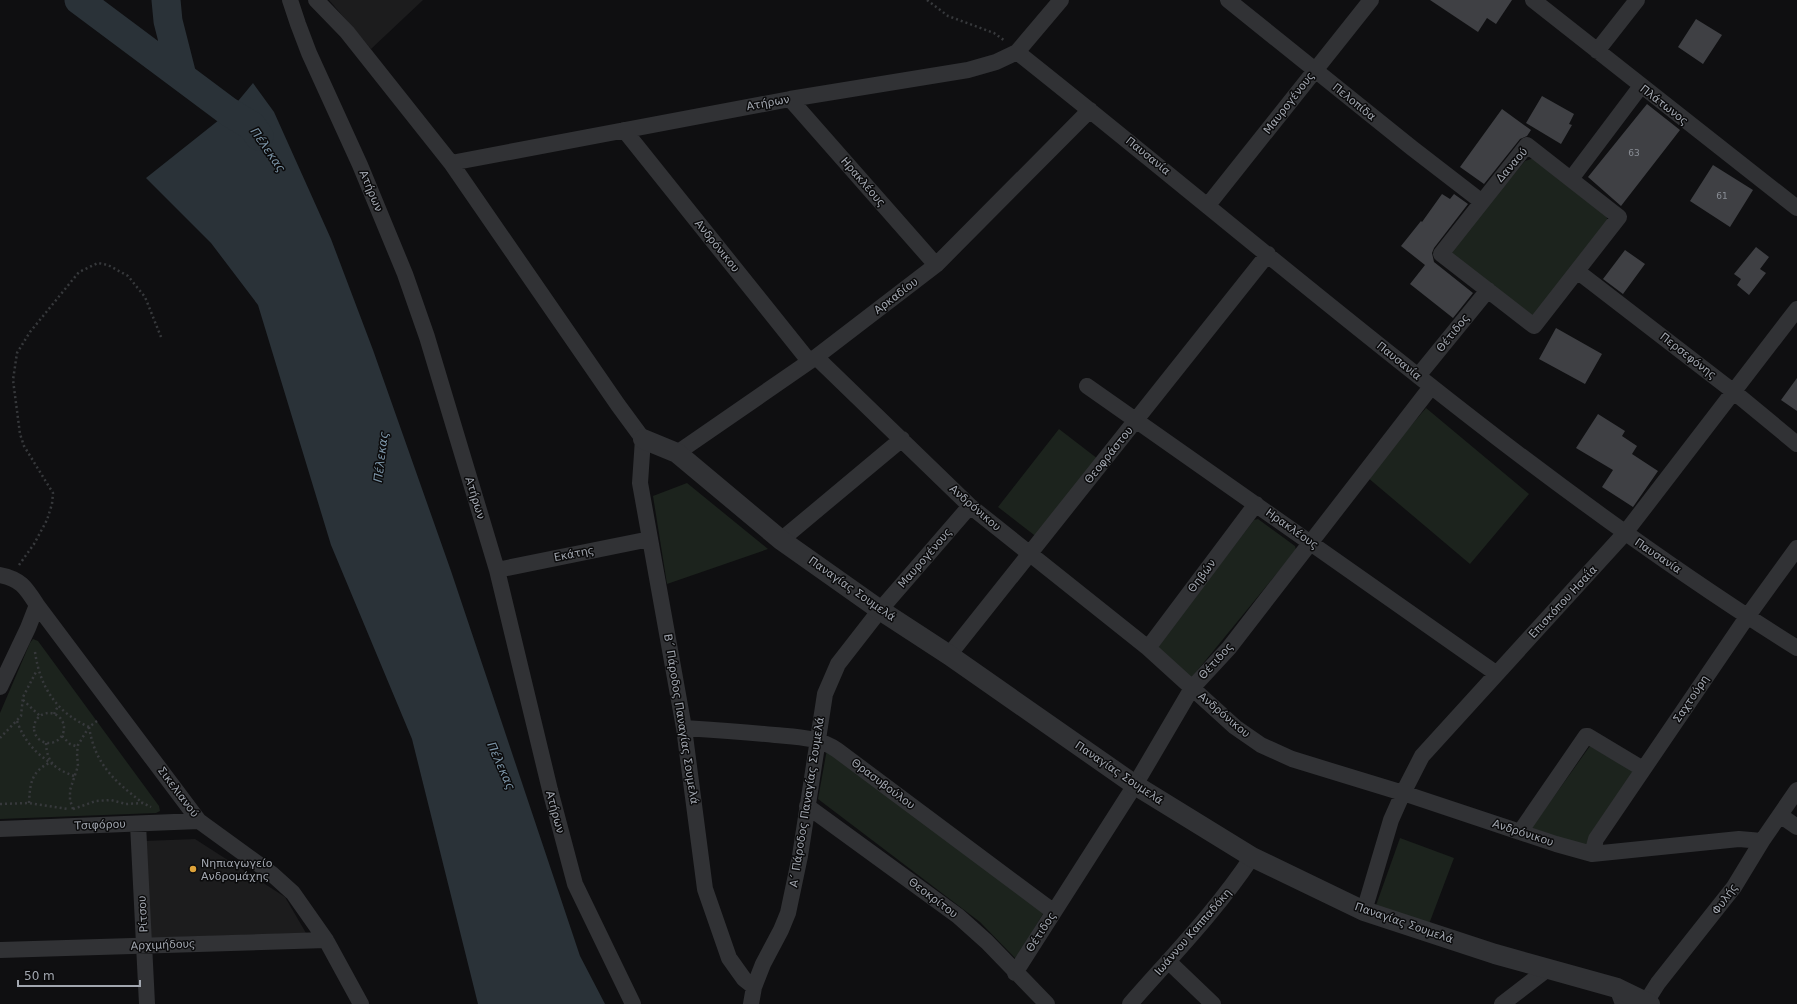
<svg xmlns="http://www.w3.org/2000/svg" width="1797" height="1004" viewBox="0 0 1797 1004" font-family="'DejaVu Sans',sans-serif">
	<rect width="100%" height="100%" fill="#0f0f11"/>
	<path fill="#1c1c1d" d="M329,0H423L371,49Z
		M195,839L285,897L306,933L149,938L145,841Z"/>
	<path fill="#1c231d" d="M1534,158L1606,214L1608,223L1536,315H1528L1452,255V247L1525,161Z
		M1426,408L1529,494L1470,564L1367,477Z
		M1059,429L1098,459L1038,538L998,507Z
		M687,483L768,549L667,584L653,496Z
		M1258,519L1295,546L1296,550L1192,677H1185L1157,646L1254,520Z
		M33,639L38,641L159,806L160,811L156,813L0,819V713L30,643Z
		M1590,746L1636,773L1587,849L1530,830Z
		M827,749L1044,912L1016,959L980,922L818,799Z
		M1400,838L1454,858L1429,924L1375,908Z"/>
	<path fill="#2a3238" d="M253,83L274,112L331,239L373,350L451,571L580,956L605,1004H478L412,739L331,545L258,305L211,243L146,178L229,112Z"/>
	<g fill="none" stroke-linecap="round" stroke-linejoin="round">
		<path stroke="#2a3238" stroke-width="29" d="M79,0L229,112L252,126L259,136
			M166,0L168,21L182,76"/>
	</g>
	<path fill="#3f4044" d="M1430,0H1512L1496,24L1487,18L1478,32Z
		M1696,19L1722,35L1703,64L1678,47Z
		M1542,96L1574,114L1569,124L1572,125L1561,144L1526,123Z
		M1647,104L1680,130L1621,206L1588,177Z
		M1502,109L1531,130L1527,136L1520,139L1484,184L1460,167Z
		M1713,165L1753,190L1730,227L1690,201Z
		M1442,194L1450,199L1454,194L1468,204L1434,248L1432,253L1434,262L1473,293L1453,318L1410,284L1425,265L1401,246L1421,221L1422,222Z
		M1756,247L1769,257L1760,269L1766,273L1749,295L1737,285L1741,279L1734,274Z
		M1625,250L1645,264L1623,294L1603,279Z
		M1556,328L1602,354L1585,384L1539,359Z
		M1797,378V411L1781,400Z
		M1598,414L1625,431L1622,436L1637,446L1632,454L1658,471L1633,507L1602,487L1613,470L1576,448Z"/>
	<g fill="none" stroke-linecap="round" stroke-linejoin="round">
		<path stroke="#37393c" stroke-width="2.5" stroke-dasharray="2 3" stroke-linecap="butt" d="M927,0L948,16L994,33L1005,41
			M19,565L34,544L47,520L52,504L53,493L24,446L20,434L13,380L17,353L30,332L79,272L98,263L108,265L128,276L145,297L161,337
			M35,652C40,687 56,712 89,727
			M23,700L40,716
			M34 728a15 15 0 1 1 30 0a15 15 0 1 1-30 0Z
			M54,714L58,706
			M17,721C24,741 36,754 54,765
			M89,727C95,764 114,781 143,803
			M62,736L70,744L78,747
			M0,738L21,716L23,697L37,670
			M46,743C47,764 56,769 74,776
			M29,803C30,784 31,772 49,763
			M0,804L29,803L68,809
			M73,809L96,801L111,800L126,804L143,803L151,807
			M73,809L70,800V790L78,766L77,753L78,745L89,727L97,721"/>
		<path stroke="#313235" stroke-width="16" d="M290,0L298,24L309,53L360,165L405,274L427,337L497,570L550,790L575,884L633,1004
			M316,0L347,32L451,163L618,405L643,439L640,483L684,728L705,889L729,958L744,979L754,987
			M1228,0L1412,148L1482,202
			M1533,0L1797,208
			M1597,51L1637,0
			M1017,52C1273,255 1519,474 1797,648
			M790,99L936,265
			M624,130L809,361
			M1527,145L1619,217L1534,326L1441,254Z
			M451,163L790,99L968,70L996,62L1017,52L1061,0
			M1571,179L1641,86
			M1208,205L1371,0
			M1577,271L1734,392L1797,444
			M816,357L970,506L1148,648L1235,727L1261,745L1292,759L1403,793L1556,844L1592,854L1739,839L1762,841
			M1418,376L1488,290
			M1087,386L1497,674
			M677,453L816,357L936,265L1090,110
			M781,540L902,439
			M497,570L650,539
			M0,575C21,579 26,588 37,605L199,821L272,874L293,893L326,940L361,1004
			M1148,648L1256,504
			M949,655L1268,254
			M0,687L28,628L37,605
			M684,728C715,730 744,732 775,735C796,737 819,737 837,750L1054,912
			M807,806L958,916L987,942L1047,1004
			M1780,815L1797,827
			M138,824L147,1004
			M0,829L199,821
			M1520,832L1586,736H1588L1643,769
			M1592,854L1596,839L1747,617L1797,548
			M1364,911L1391,820L1403,793L1422,756L1625,533L1797,309
			M0,950L326,940
			M1168,961L1213,1004
			M1015,973L1135,785L1192,688L1229,648L1431,387
			M1617,988L1623,1004
			M1646,1002L1658,983L1734,887L1762,841L1797,790
			M751,1004L754,987L763,964L781,930L788,913L800,856L825,694L838,664L880,610L970,506
			M1130,1004C1172,956 1217,910 1252,857
			M1502,1004L1549,968"/>
		<path stroke="#313235" stroke-width="20" d="M643,439L677,453L781,540L880,610L949,655L1135,785L1252,857L1364,911L1495,954L1617,988L1650,1004"/>
	</g>
	<circle fill="#dea33a" stroke="#0b0b0c" stroke-width="1.5" cx="193" cy="869" r="4"/>
	<g text-anchor="middle" dominant-baseline="central" stroke-width="3" stroke-linejoin="round" paint-order="stroke">
		<g font-size="9" fill="#898d95">
			<text x="1634" y="153">63</text>
			<text x="1722" y="196">61</text>
		</g>
		<g font-size="11" fill="#a2a7b0" stroke="#0b0b0c">
			<text transform="translate(1354 102) rotate(39)">Πελοπίδα</text>
			<text transform="translate(768 103) rotate(-10)">Ατήρων</text>
			<text transform="translate(1289 103) rotate(-52)">Μαυρογένους</text>
			<text transform="translate(1664 105) rotate(38)">Πλάτωνος</text>
			<text transform="translate(1148 156) rotate(39)">Παυσανία</text>
			<text transform="translate(1512 165) rotate(-49)">Δαναού</text>
			<text transform="translate(863 182) rotate(49)">Ηρακλέους</text>
			<text transform="translate(371 191) rotate(67)">Ατήρων</text>
			<text transform="translate(717 246) rotate(51)">Ανδρόνικου</text>
			<text transform="translate(896 296) rotate(-37)">Αρκαδίου</text>
			<text transform="translate(1453 333) rotate(-51)">Θέτιδος</text>
			<text transform="translate(1688 356) rotate(38)">Περσεφόνης</text>
			<text transform="translate(1399 361) rotate(39)">Παυσανία</text>
			<text transform="translate(1109 455) rotate(-51)">Θεοφράστου</text>
			<text transform="translate(475 498) rotate(73)">Ατήρων</text>
			<text transform="translate(975 508) rotate(41)">Ανδρόνικου</text>
			<text transform="translate(1292 529) rotate(35)">Ηρακλέους</text>
			<text transform="translate(574 554) rotate(-11)">Εκάτης</text>
			<text transform="translate(1658 556) rotate(34)">Παυσανία</text>
			<text transform="translate(925 558) rotate(-49)">Μαυρογένους</text>
			<text transform="translate(1202 576) rotate(-53)">Θηβών</text>
			<text transform="translate(852 589) rotate(35)">Παναγίας Σουμελά</text>
			<text transform="translate(1563 602) rotate(-47)">Επισκόπου Ησαΐα</text>
			<text transform="translate(1216 661) rotate(-48)">Θέτιδος</text>
			<text transform="translate(1691 699) rotate(-56)">Σαχτούρη</text>
			<text transform="translate(1224 715) rotate(40)">Ανδρόνικου</text>
			<text transform="translate(681 719) rotate(81)">Β΄ Πάροδος Παναγίας Σουμελά</text>
			<text transform="translate(1119 773) rotate(34)">Παναγίας Σουμελά</text>
			<text transform="translate(883 784) rotate(37)">Θρασυβούλου</text>
			<text transform="translate(178 792) rotate(53)">Σικελιανού</text>
			<text transform="translate(807 802) rotate(-81)">Α΄ Πάροδος Παναγίας Σουμελά</text>
			<text transform="translate(555 812) rotate(75)">Ατήρων</text>
			<text transform="translate(100 825) rotate(-2)">Τσιφόρου</text>
			<text transform="translate(1523 833) rotate(18)">Ανδρόνικου</text>
			<text transform="translate(933 898) rotate(37)">Θεοκρίτου</text>
			<text transform="translate(1725 899) rotate(-54)">Φυλής</text>
			<text transform="translate(143 914) rotate(-93)">Ρίτσου</text>
			<text transform="translate(1404 923) rotate(19)">Παναγίας Σουμελά</text>
			<text transform="translate(1041 932) rotate(-57)">Θέτιδος</text>
			<text transform="translate(1193 932) rotate(-49)">Ιωάννου Καππαδόκη</text>
			<text transform="translate(163 945) rotate(-2)">Αρχιμήδους</text>
		</g>
		<g font-size="11" fill="#a2a7b0" stroke="#0b0b0c" text-anchor="start">
			<text x="201" y="863">Νηπιαγωγείο<tspan x="201" dy="13">Ανδρομάχης</tspan></text>
		</g>
		<g font-size="12" font-style="italic" fill="#7c95a8" stroke="#0b0b0c">
			<text transform="translate(268 150) rotate(55)">Πέλεκας</text>
			<text transform="translate(381 457) rotate(-83)">Πέλεκας</text>
			<text transform="translate(501 766) rotate(66)">Πέλεκας</text>
		</g>
	</g>
	<path d="M18 980v6h122v-6" fill="none" stroke="#a2a7b0" stroke-width="2"/>
	<text x="24" y="980" font-size="12" fill="#a2a7b0" stroke="#0b0b0c" stroke-width="3" paint-order="stroke">50 m</text>
</svg>
